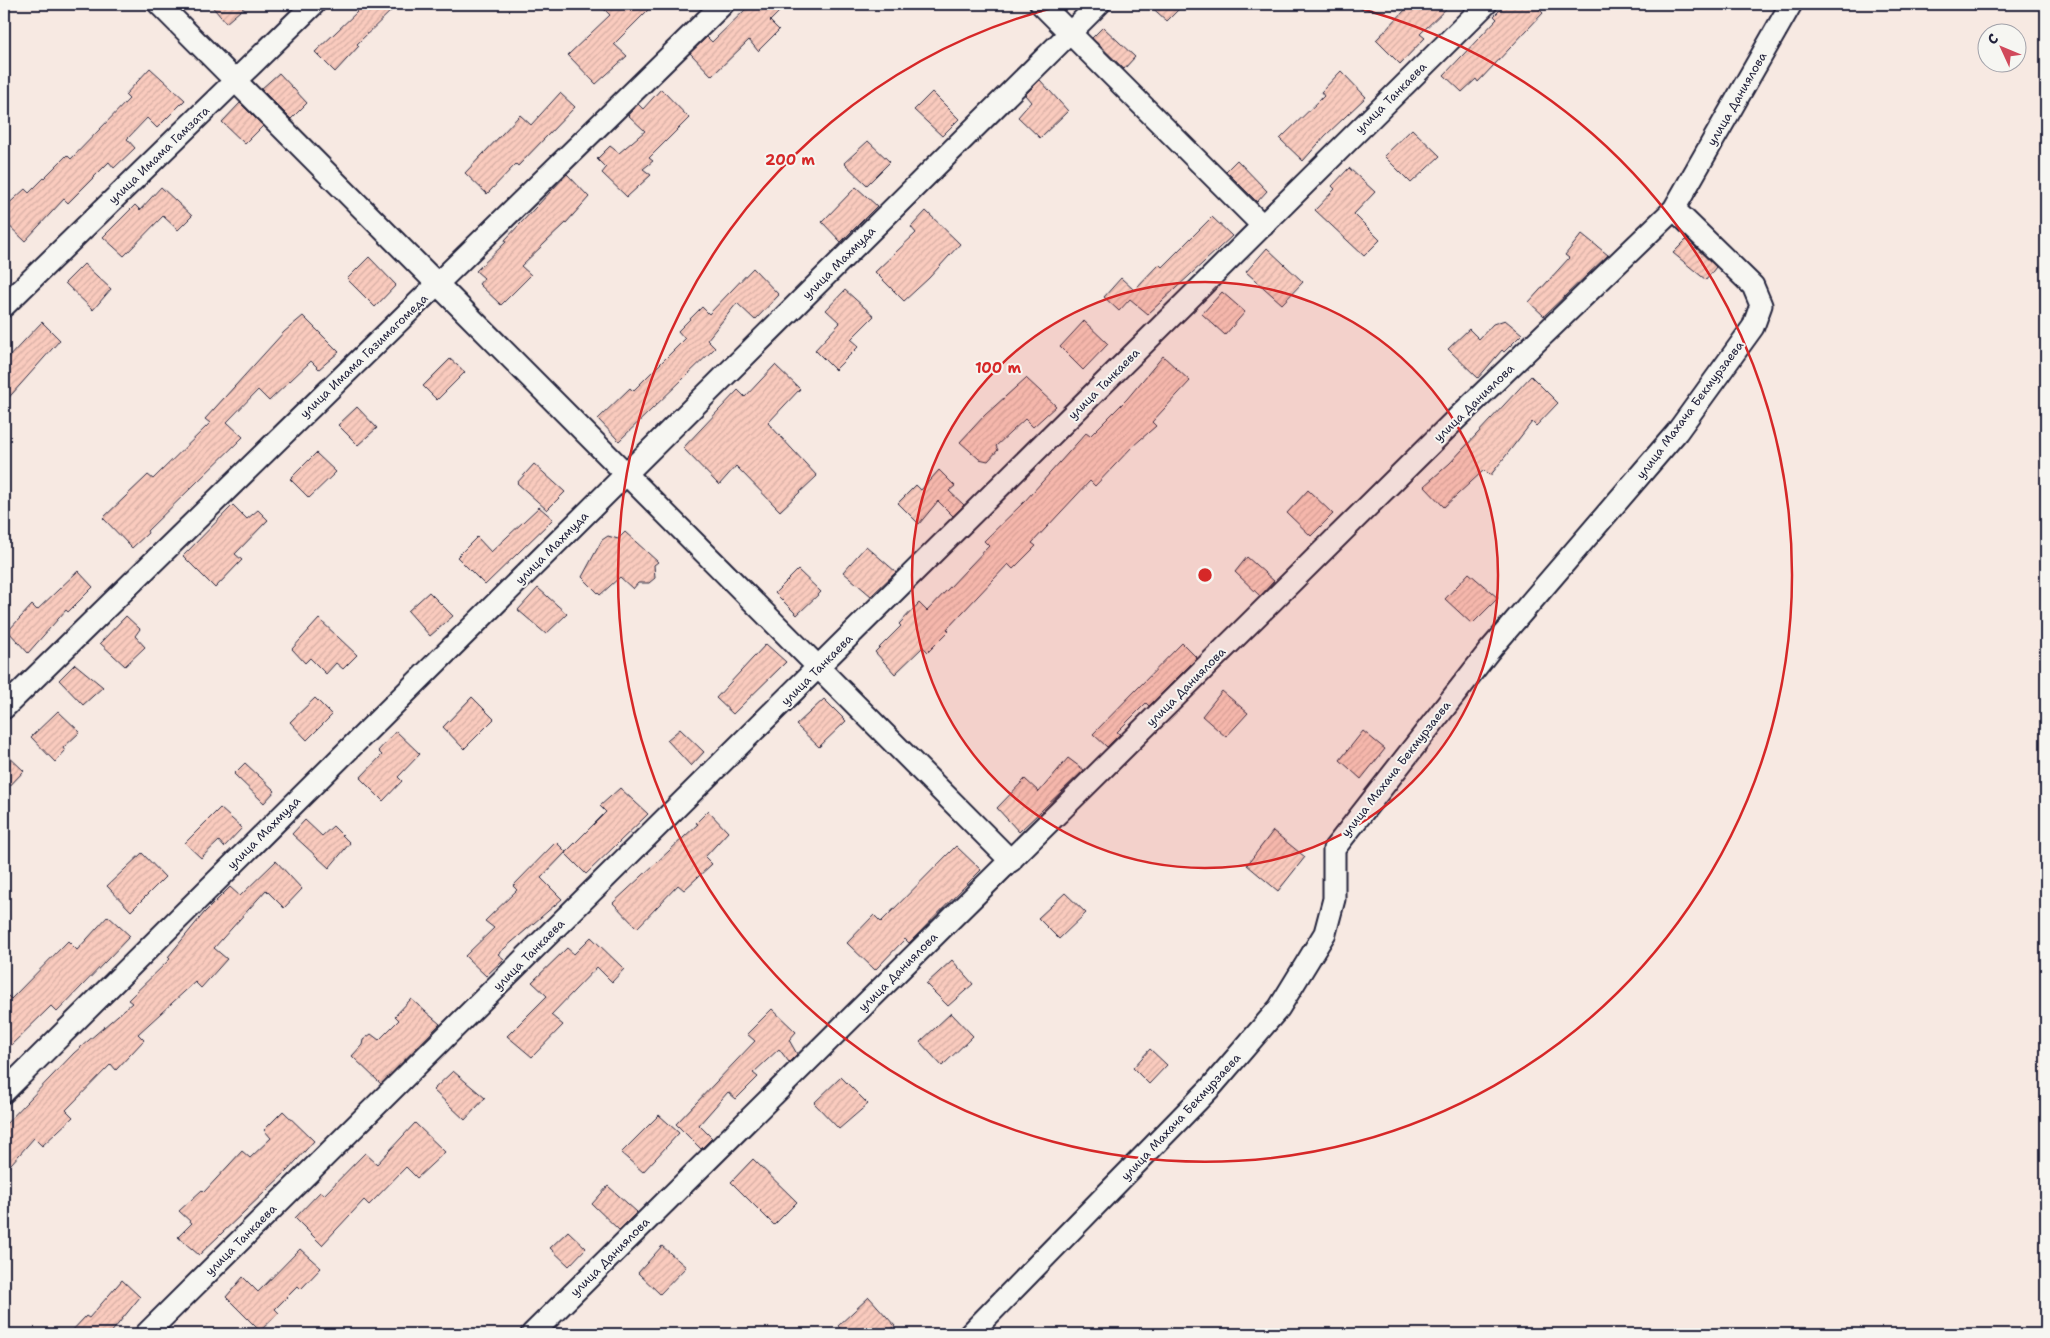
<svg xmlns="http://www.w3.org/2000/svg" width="2050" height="1338" viewBox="0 0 2050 1338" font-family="'Shantell Sans',sans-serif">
	<defs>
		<pattern id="building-hatch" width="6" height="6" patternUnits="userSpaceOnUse" patternTransform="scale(1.25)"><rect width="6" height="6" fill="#facbbe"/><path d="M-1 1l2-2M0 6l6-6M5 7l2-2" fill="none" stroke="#d6aea4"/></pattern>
	</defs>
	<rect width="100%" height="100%" fill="#f7e9e2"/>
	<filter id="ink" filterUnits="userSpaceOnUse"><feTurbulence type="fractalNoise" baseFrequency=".02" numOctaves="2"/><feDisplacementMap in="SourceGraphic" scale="10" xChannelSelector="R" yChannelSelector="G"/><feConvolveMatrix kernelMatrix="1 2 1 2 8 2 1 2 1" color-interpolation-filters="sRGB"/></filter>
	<g filter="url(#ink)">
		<path fill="url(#building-hatch)" stroke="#22223b" d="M210,4H248L226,23Z
			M349,4H398L357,44L359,46L335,72L315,52L357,12Z
			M599,4H654L614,44L627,56L596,84L568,55L610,15Z
			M751,4H787L770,21L779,30L758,51L749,40L712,76L690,53L707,37L712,42Z
			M1148,4H1184L1167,21Z
			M1411,4H1451L1420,34L1425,38L1400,64L1376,40Z
			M1506,4H1534L1543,13L1478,82L1476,79L1462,92L1444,75L1497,19L1494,16Z
			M1103,27L1135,57L1124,69L1092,38Z
			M150,68L185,100L157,128L147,118L127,139L135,148L114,168L109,162L68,203L64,199L25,241L4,221V208L25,189L29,193L67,155L71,159L129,99L125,95Z
			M1341,71L1366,97L1325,136L1303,161L1280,139L1324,96L1321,92Z
			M279,73L307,103L291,119L261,89Z
			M1040,80L1068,111L1040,138L1018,117L1031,102L1025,95Z
			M661,89L689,118L649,158L653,161L643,169L651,175L627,197L602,173L606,168L597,159L610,146L619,153L645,131L628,115L638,104L643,109Z
			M932,92L959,119L942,136L914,110Z
			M560,93L575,107L518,166L516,164L487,194L465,173L520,115L531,125Z
			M240,103L263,126L245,144L222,122Z
			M1412,129L1440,156L1411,183L1384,156Z
			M868,141L890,162L867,185L844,163Z
			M1237,160L1267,191L1257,202L1226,171Z
			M1349,168L1375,192L1354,214L1380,240L1364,256L1315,210L1335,189L1332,186Z
			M567,174L589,197L566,223L521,266L531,275L501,305L479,284L484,278L476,271L506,242L505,240Z
			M161,187L192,216L178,230L163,216L124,256L103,237L135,205L140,210Z
			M856,187L877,206L841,242L822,222Z
			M926,211L960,244L929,278L904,301L875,272L916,233L911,227Z
			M1212,217L1232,236L1148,314L1130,299L1119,311L1104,297L1121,278L1134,290L1159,264L1162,267Z
			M1582,234L1608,255L1544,316L1529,302L1569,258L1565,255Z
			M1687,239L1716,267L1706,280L1673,253Z
			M1267,248L1303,282L1282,304L1246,272Z
			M369,257L396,285L375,307L347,279Z
			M84,264L111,289L93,310L65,283Z
			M753,268L779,295L755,320L737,303L707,340L715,348L619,441L598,419L630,388L633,391L685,339L678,331L702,307L709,314Z
			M845,290L874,316L851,339L859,346L835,370L815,350L840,323L826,310Z
			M1222,292L1245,312L1225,335L1202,314Z
			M303,316L339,352L319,369L311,361L269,401L258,390L227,422L243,437L147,531L148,533L132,548L103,518L148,475L153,479L210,423L205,419L284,332Z
			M1505,320L1522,334L1504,352L1502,350L1478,378L1448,349L1469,329L1479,339L1493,324Z
			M1084,321L1108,344L1083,370L1060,347Z
			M42,322L60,340L4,403V362Z
			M1163,356L1190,381L1152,422L1156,426L1133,446L1095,486L1090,481L1032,543L1036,546L1013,569L1008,564L947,629L949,631L928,652L923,647L895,674L875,652L901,626L899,624L919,603L927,611L989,546L984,541L1024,502L1086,433L1090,436L1127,399Z
			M450,359L465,372L437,400L423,386Z
			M775,365L800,389L768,423L817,476L780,511L736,466L719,485L683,448L738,390L745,397Z
			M1531,376L1558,403L1536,426L1532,422L1490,476L1484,470L1444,507L1424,486L1450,463Z
			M1026,378L1056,406L1033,427L1025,419L996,446L998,450L988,461L979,459L960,442L985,415Z
			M357,407L377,428L358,445L338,425Z
			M316,453L336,472L309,498L290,479Z
			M534,464L565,492L547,510L517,483Z
			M939,470L955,486L949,491L964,505L953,516L938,501L919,524L898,503L916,485L921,490Z
			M1308,490L1333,514L1311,536L1287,513Z
			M233,505L247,519L258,510L268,520L235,554L242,560L215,588L183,556Z
			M539,507L553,519L485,585L457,557L477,537L491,552Z
			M625,532L658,562L654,565L655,578L649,583H638L633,589L620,577L600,595L582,577L602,540L608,536L618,539Z
			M866,546L896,572L871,596L843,572Z
			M1247,557L1274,581L1260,596L1235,572Z
			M798,570L821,592L797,615L775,593Z
			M78,571L93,587L68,612L66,610L28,653L8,631L32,605L37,610Z
			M1469,573L1498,598L1472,624L1445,599Z
			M538,588L567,614L546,634L518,610Z
			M429,592L453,616L430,636L408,611Z
			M126,616L140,629L135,636L145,647L125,666L100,643Z
			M319,619L357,655L343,669L336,663L326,674L310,658L305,663L292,649Z
			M1182,643L1197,658L1149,706L1146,703L1117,732L1120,734L1107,747L1093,734Z
			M766,644L786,662L733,714L716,698Z
			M75,664L103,687L83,705L59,680Z
			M1222,691L1248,713L1226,737L1202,716Z
			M472,697L494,719L464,749L443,727Z
			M315,698L332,715L307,740L290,722Z
			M824,699L846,721L819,747L796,725Z
			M58,711L80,732L63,748L65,751L55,762L31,737Z
			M680,729L704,752L691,766L667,740Z
			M396,731L420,754L398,777L402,781L383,801L360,778L382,755L378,751Z
			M1363,731L1385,749L1361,779L1340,760Z
			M4,752L24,771L4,792Z
			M1068,758L1084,770L1019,832L997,808L1025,779L1039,792Z
			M245,763L275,791L264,803L234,774Z
			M620,788L648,814L586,874L565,853L606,812L600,806Z
			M220,808L242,828L224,847L219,841L201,858L185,843Z
			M708,811L728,832L705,857L712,864L684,890L678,885L637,928L613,903L698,824L696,823Z
			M305,820L322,836L333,826L350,843L329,868L292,834Z
			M1273,831L1305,857L1278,891L1247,865Z
			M556,842L566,852L541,878L562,899L498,954L504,959L486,976L465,956L494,928L485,921L517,890L513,886Z
			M956,846L981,870L909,943L905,939L875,970L847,943L874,915L881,922Z
			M142,853L165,877L131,911L107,886Z
			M276,861L302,889L284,908L266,890L214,948L227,959L201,988L195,982L138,1034L144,1040L116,1070L111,1064L66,1110L73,1117L42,1146L34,1138L4,1172V1126L74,1053L132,1003L128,1000L170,959L168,957L204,913L230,887L240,896Z
			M1065,893L1086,913L1059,939L1038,918Z
			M108,916L130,936L57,1012L51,1006L4,1052V992L11,999L68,941L77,950Z
			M591,937L624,969L612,982L597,967L551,1015L563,1025L532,1057L507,1036L547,996L532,982L567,948L574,954Z
			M952,960L973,984L948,1006L926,984Z
			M411,999L440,1024L381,1084L352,1056L362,1045L363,1040L371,1034L379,1040L399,1020L395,1016Z
			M772,1009L796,1032L789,1040L797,1054L789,1062L779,1049L753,1073L758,1077L736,1099L728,1092L699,1125L712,1138L701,1149L676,1124L755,1041L747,1034Z
			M951,1013L973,1036L942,1066L920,1042Z
			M1150,1049L1167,1065L1149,1084L1133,1068Z
			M453,1071L485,1098L465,1120L433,1090Z
			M841,1077L868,1104L839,1129L814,1103Z
			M283,1111L314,1141L288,1170L199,1255L178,1237L192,1223L179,1211L202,1190L204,1192L242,1151L250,1158L271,1138L264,1130Z
			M659,1115L679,1133L643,1172L621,1153Z
			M415,1123L445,1152L417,1178L406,1167L369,1205L364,1200L322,1245L295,1218L321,1191L324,1195L365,1153L377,1164Z
			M753,1159L797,1202L774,1225L731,1182Z
			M608,1186L637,1212L619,1230L592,1204Z
			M568,1231L586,1248L569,1266L550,1248Z
			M662,1246L686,1267L660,1294L638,1273Z
			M300,1249L321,1268L301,1289L298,1286L275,1309L279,1313L260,1331L226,1297L243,1277L258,1292Z
			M122,1280L140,1297L110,1334H69L86,1316L89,1318Z
			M869,1297L895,1326L887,1334H845L838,1326Z"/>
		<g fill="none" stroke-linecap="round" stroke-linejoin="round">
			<defs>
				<path id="minor" d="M159,4L1011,861
					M1041,4L1263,226
					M4,306L314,4
					M4,708L723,4
					M4,1092L1099,4
					M146,1334L1486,4
					M532,1334L1455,420L1674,209L1791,4
					M970,1334L1211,1087L1279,1008L1325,933L1334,899V849L1489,651L1677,432L1753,327L1761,305L1753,286L1674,209"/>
			</defs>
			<use href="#minor" stroke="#22223b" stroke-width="25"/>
			<use href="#minor" stroke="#f6f6f2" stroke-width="21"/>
		</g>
	</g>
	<circle cx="1205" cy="575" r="293" fill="#d62828" fill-opacity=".12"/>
	<g fill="none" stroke="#d62828" stroke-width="2.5">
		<circle cx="1205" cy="575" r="293"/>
		<path d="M1342 4A587 587 0 1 1 1068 4"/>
	</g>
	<g text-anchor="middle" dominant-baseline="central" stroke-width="4" stroke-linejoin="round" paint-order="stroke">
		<g font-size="12" fill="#22223b" stroke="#f6f6f2">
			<text transform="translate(1391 98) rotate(-45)">улица Танкаева</text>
			<text transform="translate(1737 99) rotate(-60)">улица Даниялова</text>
			<text transform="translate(159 155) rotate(-44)">улица Имама Гамзата</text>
			<text transform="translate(839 263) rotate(-45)">улица Махмуда</text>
			<text transform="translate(364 356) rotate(-44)">улица Имама Газимагомеда</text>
			<text transform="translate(1104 384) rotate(-45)">улица Танкаева</text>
			<text transform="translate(1474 403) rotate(-44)">улица Даниялова</text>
			<text transform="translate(1690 410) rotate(-53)">улица Махача Бекмурзаева</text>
			<text transform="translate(552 548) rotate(-45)">улица Махмуда</text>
			<text transform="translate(817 670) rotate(-45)">улица Танкаева</text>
			<text transform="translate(1186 687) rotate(-45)">улица Даниялова</text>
			<text transform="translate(1396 769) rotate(-52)">улица Махача Бекмурзаева</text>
			<text transform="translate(264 833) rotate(-45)">улица Махмуда</text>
			<text transform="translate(529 955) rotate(-45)">улица Танкаева</text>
			<text transform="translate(898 972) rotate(-45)">улица Даниялова</text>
			<text transform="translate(1181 1117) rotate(-47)">улица Махача Бекмурзаева</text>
			<text transform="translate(241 1240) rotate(-45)">улица Танкаева</text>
			<text transform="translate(610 1257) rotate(-45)">улица Даниялова</text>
		</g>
	</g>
	<circle cx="1205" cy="575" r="8" fill="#d62828" stroke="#f6f6f2" stroke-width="2.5"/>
	<g font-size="15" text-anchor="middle" font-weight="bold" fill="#d62828" stroke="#f6f6f2" stroke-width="4" stroke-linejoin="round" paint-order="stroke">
		<text x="790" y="165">200 m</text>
		<text x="998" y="373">100 m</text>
	</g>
	<rect width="2050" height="1338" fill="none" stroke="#f6f6f2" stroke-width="20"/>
	<rect x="10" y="10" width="2030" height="1318" fill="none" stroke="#22223b" stroke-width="2" filter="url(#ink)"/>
	<g transform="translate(2002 48) rotate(314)"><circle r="24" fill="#f6f6f2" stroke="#a1a1a9"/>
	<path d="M0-4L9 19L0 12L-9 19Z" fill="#d1495b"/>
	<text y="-8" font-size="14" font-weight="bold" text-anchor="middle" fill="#22223b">С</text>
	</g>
</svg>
